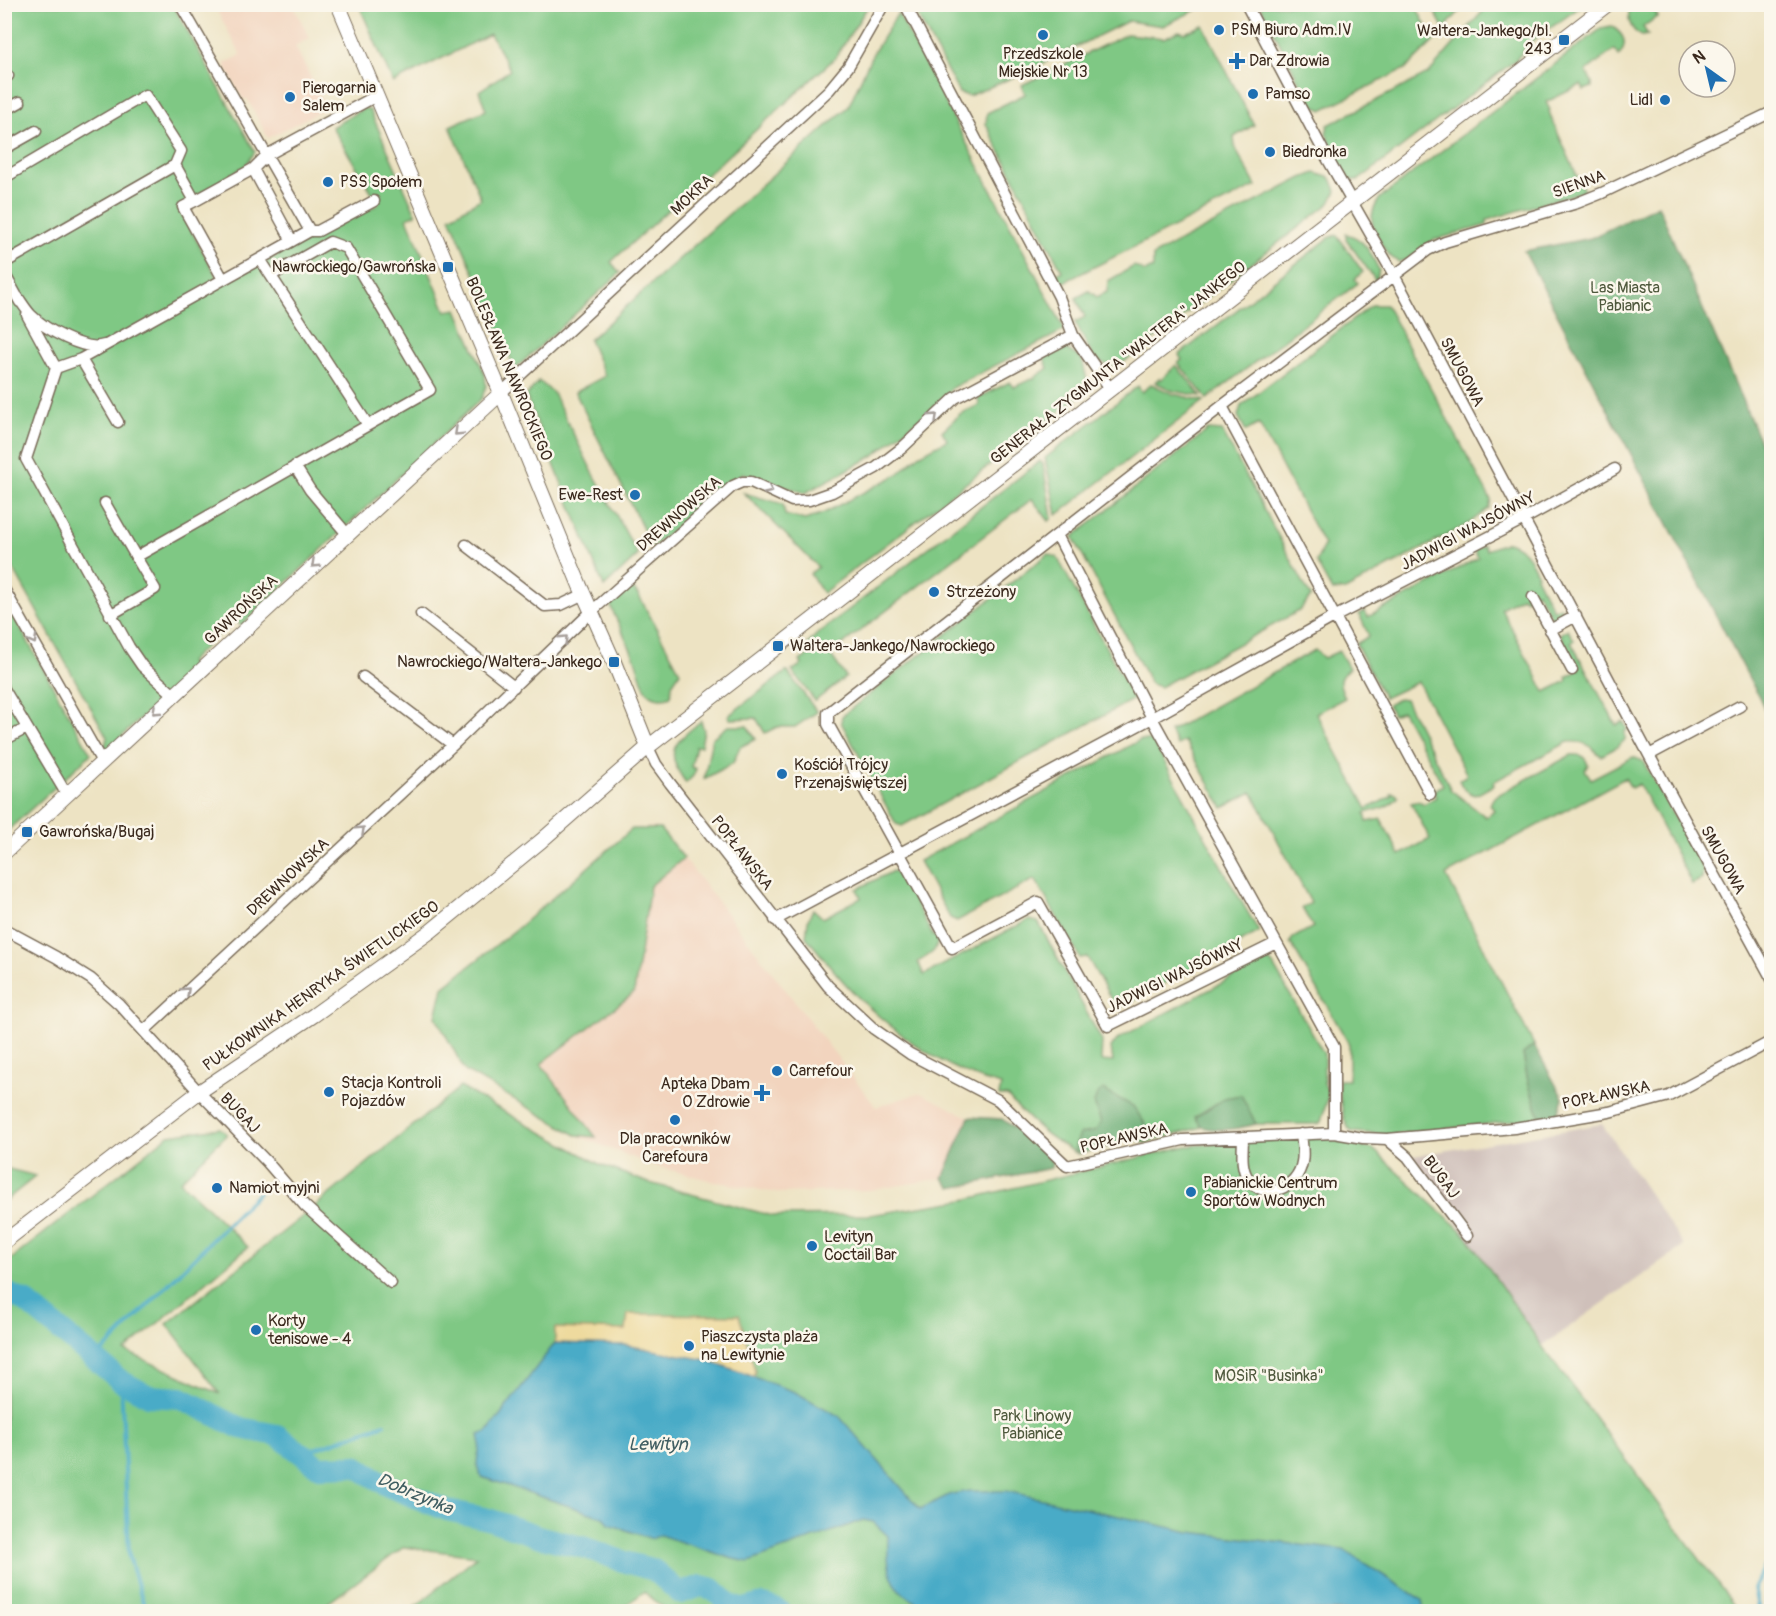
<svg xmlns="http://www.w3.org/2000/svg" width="1776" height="1616" viewBox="0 0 1776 1616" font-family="Pangolin,sans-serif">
	<rect width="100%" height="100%" fill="#fbf7ec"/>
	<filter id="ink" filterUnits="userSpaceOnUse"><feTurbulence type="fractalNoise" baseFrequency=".0167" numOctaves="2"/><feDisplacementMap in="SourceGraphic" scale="12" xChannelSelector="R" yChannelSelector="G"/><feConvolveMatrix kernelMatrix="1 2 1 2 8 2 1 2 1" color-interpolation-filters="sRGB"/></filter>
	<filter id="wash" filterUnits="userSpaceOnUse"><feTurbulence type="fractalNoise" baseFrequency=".008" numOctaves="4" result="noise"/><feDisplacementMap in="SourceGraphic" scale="24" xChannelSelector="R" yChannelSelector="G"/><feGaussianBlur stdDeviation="1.35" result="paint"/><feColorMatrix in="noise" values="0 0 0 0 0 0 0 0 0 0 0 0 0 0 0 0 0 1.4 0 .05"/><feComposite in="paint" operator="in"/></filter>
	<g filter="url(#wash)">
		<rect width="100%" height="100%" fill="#ede3c3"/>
		<path fill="#f2d4be" d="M214,5H293L310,38L295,46L326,108L268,138L247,98L243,100L224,64L241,55Z
			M655,827L660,829L684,858L876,1107L920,1093L969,1117L943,1178L872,1190L778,1193L712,1181L652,1165L575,1135L465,1071L436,1017L443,987L519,927L632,829Z"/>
		<path fill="#cfc0ba" d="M1602,1124L1684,1246L1542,1346L1467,1236L1408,1157Z"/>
		<path fill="#7fc884" stroke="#5d7951" stroke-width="1.5" d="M1486,4L1583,5L1529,43L1517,59L1359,180H1350L1341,166L1326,134L1328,125L1428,74L1483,11Z
			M1633,4L1649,5L1658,16L1643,27L1648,35L1642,36C1630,31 1624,15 1633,4Z
			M4,5H173L255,152L245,166L178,207L221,284L379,204L332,127L364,108L370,110L416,214L407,218L446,311L457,309L485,375L486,386L482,398L241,626L235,619L189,662L194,668L103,754L107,737L5,554Z
			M359,5H869L835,58L611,262L620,273L515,369L450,217L481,199L450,126L486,110L479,91L510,70L490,34L393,83Z
			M912,5H1206L1163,26L1128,21L1023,73L969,96L959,93Z
			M1260,5H1415L1434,41L1407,68L1322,110L1310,103Z
			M1431,5H1465L1444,29Z
			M898,13L1065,330L953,387L930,410L873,456L805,493L743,473L652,547L575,392L605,376L589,340L848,107L872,55Z
			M1203,25L1254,125L1234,137L1235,148L1256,186L1058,285L1052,277L1062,271L986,124L987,113L1025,94L1022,85L1127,34L1164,38L1179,31L1185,33Z
			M1611,26C1624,34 1629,43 1619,56L1614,50L1586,71L1592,82V87L1584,90L1581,85L1546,102L1550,110L1549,111L1552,120L1584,191L1487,220V225L1434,240L1408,259L1398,262C1388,256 1384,249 1379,239C1370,223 1369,214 1380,198L1602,28Z
			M1315,173L1331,178L1336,191L1330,203L1121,364L1111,366L1095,360L1075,322L1085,317L1076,298L1089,291L1097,297L1107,292L1108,281L1134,266L1145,272L1153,268V256L1169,247L1302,178Z
			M1346,234C1365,238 1371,254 1379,270L1376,281L1346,239Z
			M1337,235L1363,272L1355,279L1358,283L1207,399L1178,363L1182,360L1179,355L1329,238Z
			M1372,305H1386L1491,500L1489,508L1468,524L1345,590L1332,591L1316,562L1324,545L1259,424L1246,431L1238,416L1241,406Z
			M1066,349L1082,359L1088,384L1086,391L823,593L810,574L818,567L744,493L783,504L785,515L805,520L824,513L897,475L919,455L947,440L942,431L960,414L979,405L978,398L1010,382L1014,387L1034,378L1048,368L1044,358Z
			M1176,365L1201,396L1173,391L1155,382L1159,378L1161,380Z
			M539,381L553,393L591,469L638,555L604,587L526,396Z
			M1151,384L1173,394L1204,401L1057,515L1045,458L1138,386L1142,392Z
			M1208,430L1222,431L1311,597L1299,611L1160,687L1151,684L1073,537Z
			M1040,461L1043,464L1052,518L1049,521L1032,499L830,654L846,677L815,701L792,671L802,664L800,661L808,655L804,649L815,636Z
			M1508,542C1527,549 1529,558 1538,575L1536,576L1553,610L1560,607L1565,616L1558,620L1552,618L1537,592L1525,599L1523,596L1501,608L1545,692L1567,681L1566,677L1579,670L1560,634L1568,629L1574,640L1571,642L1616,725L1623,722L1628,729L1625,731V740L1617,747L1601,756C1589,745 1585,741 1568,742L1493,782L1494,785L1476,795C1468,793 1462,789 1459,780L1467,775L1418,682L1384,698L1356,644L1369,636L1359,614L1364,611L1368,617L1478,558L1474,550L1484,545L1486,550Z
			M1048,554L1057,557L1134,699L902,826L896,824L841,722L842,716Z
			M631,586L639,596L680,672L672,684L671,696C662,700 652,698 646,690C642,683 638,667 635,659C627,640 617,623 610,604Z
			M4,599L91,754L5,833H4Z
			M1315,650L1324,658L1339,651L1349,668C1336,680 1339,683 1345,698L1316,713L1367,809L1392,796L1391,793L1396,794L1398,797C1391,807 1376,810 1365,813L1367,822L1381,819L1400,855L1430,839L1411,803L1419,801L1424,804L1436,797L1433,791L1443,785L1402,711L1393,715L1388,705L1399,698L1405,699L1451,790L1486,817L1494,810L1490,804L1494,797L1571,755C1580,754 1585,756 1588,765L1585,770L1591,779L1633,757L1643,761L1703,869L1702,879L1692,884L1639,784L1631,788L1625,778L1446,875L1534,1045L1523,1054L1528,1081L1540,1118L1391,1135L1353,1132L1349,1129L1344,1119L1339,1091V1080H1349V1044L1290,942L1293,938L1313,927L1302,908L1311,903L1252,792L1223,808L1185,741L1177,745L1170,731Z
			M787,671L817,712L795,727H777L765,733L756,718L730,719L728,716Z
			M701,721L704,730L701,746H696L691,767L696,769L693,776L686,783C662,750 675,743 701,721Z
			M728,726H747L756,739L740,747L733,763L704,779L712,738Z
			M1140,740L1153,741L1228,878L1259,932L1117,1009L1087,957L1080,958L1035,879L957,921L950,918L919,861Z
			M632,829H660L684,858L650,886L634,993L541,1064L596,1137L576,1135L465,1071L436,1017L443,987L519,927Z
			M893,871L902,878L933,936H937C939,952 930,954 918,962L924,975L1028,920L1038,922L1102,1041L1101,1061L1113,1062L1111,1047L1119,1038L1267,959L1273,965L1324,1054V1083L1329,1093L1321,1122L1318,1124H1256L1241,1095L1225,1098L1195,1117L1202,1127L1145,1143L1148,1128L1094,1103L1101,1122L1096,1131L1075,1147L1078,1154C1048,1138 1029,1121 1007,1096H999L1001,1085C948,1072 900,1037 861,1000C841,981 824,958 806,937L808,920L813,909L823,918L861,898L857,889Z
			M460,1087L601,1165L646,1182L773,1216L870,1215L964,1200L1187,1146L1316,1136L1373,1149L1467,1236L1542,1346L1738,1611L669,1612L644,1592L618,1611L409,1612L477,1556L404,1547L317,1611L5,1612V1264L169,1135L220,1128L227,1134L180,1181L248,1247L125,1351L220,1394L167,1324L308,1212Z
			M5,1168L36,1176L5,1201L4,1168Z"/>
		<path fill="#67ac72" stroke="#516b48" stroke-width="1.5" d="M1658,205L1771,467V723L1759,697L1524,251L1591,238Z
			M1534,1045L1563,1098L1557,1116L1540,1118L1528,1081L1523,1054Z
			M1103,1090L1133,1106L1148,1128L1145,1143L1129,1137L1112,1146L1078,1154L1075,1147L1080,1134L1096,1131L1101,1122L1094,1103L1097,1095Z
			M1241,1095L1256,1124C1237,1129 1221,1132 1202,1127L1195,1117L1225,1098Z
			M969,1117L1002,1119L1038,1146L1052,1162L1051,1168L951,1188L943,1178Z"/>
		<path fill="#eeda9e" stroke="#94825e" stroke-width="1.5" d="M628,1314L739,1315L755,1370L754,1377L707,1360L555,1343V1328L626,1330Z"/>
		<path fill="#48abc7" stroke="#426a72" stroke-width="1.5" d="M555,1343L625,1345L707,1360L795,1392L839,1416L920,1509L951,1494L970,1491H1006L1190,1532L1344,1550L1422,1600L1424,1611H931C922,1606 912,1600 903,1593C887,1580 887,1555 888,1536L873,1522L863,1520L749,1562L733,1559L660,1535L652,1539L609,1524L605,1518L482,1477C470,1458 484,1453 479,1435L487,1432Z"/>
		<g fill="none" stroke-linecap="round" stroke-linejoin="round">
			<path stroke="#48abc7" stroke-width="4" d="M95,1359L266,1185
				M121,1381L129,1556L146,1612
				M300,1454L385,1424
				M1759,1612L1754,1587L1772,1555"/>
			<path stroke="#48abc7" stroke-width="22" d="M4,1292L25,1301L121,1381L149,1396L181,1398L240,1428L277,1435L319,1467L356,1466L388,1486L447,1510L488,1519L541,1537L586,1548L625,1562L654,1570L680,1593L701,1586L713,1589L729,1604L742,1610C761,1603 763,1602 781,1612"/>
		</g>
	</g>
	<g filter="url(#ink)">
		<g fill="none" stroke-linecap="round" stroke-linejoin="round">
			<defs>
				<path id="street" d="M180,4L310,231
					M905,4L1059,297L1073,335L1111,390
					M1246,4L1327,158L1394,275L1649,755L1772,979
					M4,78L8,76
					M4,111L20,102
					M4,149L36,131
					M253,169L292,241
					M4,178L145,95L181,151L175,165L195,201L183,207L223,279
					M195,201L253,169L267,155L376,96
					M260,259L368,425
					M4,263L175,165
					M4,273L20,302
					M17,296C22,303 26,310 31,315C45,329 85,352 104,345
					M27,315L56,368
					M81,359L118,422
					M501,393L829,90L848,67L884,4
					M1222,406L1430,794
					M295,466L310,490L347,534
					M105,503L136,557
					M1057,535L1152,718L1334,1047V1133
					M466,545L545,606L561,605L584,594
					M4,589L102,762
					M1533,597L1572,670
					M421,614L514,687
					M110,615L155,589L136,557L430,390L346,248L330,242L272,275
					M1550,630L1576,616
					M363,677L453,745
					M4,689L67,795
					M174,695L142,666L129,647L26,459L56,368L81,359L310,231H318L374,201
					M4,740L27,728
					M648,747L656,764L670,783L828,986L874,1029L910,1054L998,1100L1067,1166L1183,1140L1334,1133L1363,1138L1387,1139L1514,1128L1609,1112L1669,1096L1772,1041
					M1649,755L1740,706
					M775,920L1152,718L1334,617L1524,519L1615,469
					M4,929L56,957L91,979L119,1004L199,1092L267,1162L305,1206L391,1283
					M1276,943L1108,1026L1038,902L952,948L828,724V713L1222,406L1428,250L1445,242L1577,203L1602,193L1772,112
					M144,1031L453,745L592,611L733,486L742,482H751L792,501L809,500L832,492L876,468L902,448L955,398L1073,335
					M1243,1137C1243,1150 1240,1167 1248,1178C1264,1203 1298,1188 1302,1162C1304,1153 1302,1143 1301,1134
					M1387,1139L1408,1157L1467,1236"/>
				<path id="secondary" d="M338,4L501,393L580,586L614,662L648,747
					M4,853L501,393
					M4,1242L199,1092L314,1015L431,931L541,841L648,747L1608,4"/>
			</defs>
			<use href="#street" stroke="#796b58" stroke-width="13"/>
			<use href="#secondary" stroke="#796b58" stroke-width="16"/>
			<use href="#street" stroke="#fff" stroke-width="10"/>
			<use href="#secondary" stroke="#fff" stroke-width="14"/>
		</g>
		<defs><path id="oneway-chevron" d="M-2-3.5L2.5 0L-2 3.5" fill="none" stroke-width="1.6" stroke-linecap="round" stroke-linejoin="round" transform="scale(1.5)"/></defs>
		<g stroke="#a79f9a">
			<use href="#oneway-chevron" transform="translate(934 417) rotate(-43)"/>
			<use href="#oneway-chevron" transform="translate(458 432) rotate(137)"/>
			<use href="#oneway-chevron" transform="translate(769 490) rotate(25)"/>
			<use href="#oneway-chevron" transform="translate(315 564) rotate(137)"/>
			<use href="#oneway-chevron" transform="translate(564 639) rotate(-44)"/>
			<use href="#oneway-chevron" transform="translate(33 640) rotate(61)"/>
			<use href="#oneway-chevron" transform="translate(156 711) rotate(137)"/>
			<use href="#oneway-chevron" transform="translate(361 830) rotate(-43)"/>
			<use href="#oneway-chevron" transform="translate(186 991) rotate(-43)"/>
		</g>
	</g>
	<g fill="#1f6fb2" stroke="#fbf7ec" stroke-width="2">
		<circle cx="1219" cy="30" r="6"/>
		<circle cx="1043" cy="35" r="6"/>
		<rect x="1558" y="34" width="12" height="12" rx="3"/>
		<path d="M1234 52h6v6h6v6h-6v6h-6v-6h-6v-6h6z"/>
		<circle cx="1253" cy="94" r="6"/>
		<circle cx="290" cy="97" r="6"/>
		<circle cx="1665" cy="100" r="6"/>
		<circle cx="1270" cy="152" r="6"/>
		<circle cx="328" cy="182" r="6"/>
		<rect x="442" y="261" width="12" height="12" rx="3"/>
		<circle cx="635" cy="495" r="6"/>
		<circle cx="934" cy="592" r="6"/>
		<rect x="772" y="640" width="12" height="12" rx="3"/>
		<rect x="608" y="656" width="12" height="12" rx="3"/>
		<circle cx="782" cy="774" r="6"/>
		<rect x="21" y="826" width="12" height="12" rx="3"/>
		<circle cx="777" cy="1071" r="6"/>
		<circle cx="329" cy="1092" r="6"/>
		<path d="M759 1084h6v6h6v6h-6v6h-6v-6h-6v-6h6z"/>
		<circle cx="675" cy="1120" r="6"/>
		<circle cx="217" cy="1188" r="6"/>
		<circle cx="1191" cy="1192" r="6"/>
		<circle cx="812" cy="1246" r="6"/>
		<circle cx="256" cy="1330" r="6"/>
		<circle cx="689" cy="1346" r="6"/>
	</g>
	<g text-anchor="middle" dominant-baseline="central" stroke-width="5" stroke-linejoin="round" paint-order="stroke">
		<g font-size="16" fill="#3b2a1e" stroke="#fbf7ec" text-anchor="start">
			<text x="1231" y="30">PSM Biuro Adm.IV</text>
			<text x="1552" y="31" text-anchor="end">Waltera-Jankego/bl.<tspan x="1552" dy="18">243</tspan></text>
			<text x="1043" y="54" text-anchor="middle">Przedszkole<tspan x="1043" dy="18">Miejskie Nr 13</tspan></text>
			<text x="1249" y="61">Dar Zdrowia</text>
			<text x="302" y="88">Pierogarnia<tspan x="302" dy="18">Salem</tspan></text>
			<text x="1265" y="94">Pamso</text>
			<text x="1653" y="100" text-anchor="end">Lidl</text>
			<text x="1282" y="152">Biedronka</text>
			<text x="340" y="182">PSS Społem</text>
			<text x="436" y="267" text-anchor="end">Nawrockiego/Gawrońska</text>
			<text x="623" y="495" text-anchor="end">Ewe-Rest</text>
			<text x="946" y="592">Strzeżony</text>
			<text x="790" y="646">Waltera-Jankego/Nawrockiego</text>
			<text x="602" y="662" text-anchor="end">Nawrockiego/Waltera-Jankego</text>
			<text x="794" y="765">Kościół Trójcy<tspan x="794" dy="18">Przenajświętszej</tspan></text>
			<text x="39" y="832">Gawrońska/Bugaj</text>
			<text x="789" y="1071">Carrefour</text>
			<text x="341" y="1083">Stacja Kontroli<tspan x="341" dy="18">Pojazdów</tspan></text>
			<text x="750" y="1084" text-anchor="end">Apteka Dbam<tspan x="750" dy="18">O Zdrowie</tspan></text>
			<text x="675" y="1139" text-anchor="middle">Dla pracowników<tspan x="675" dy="18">Carefoura</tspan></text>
			<text x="1203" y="1183">Pabianickie Centrum<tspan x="1203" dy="18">Sportów Wodnych</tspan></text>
			<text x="229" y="1188">Namiot myjni</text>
			<text x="824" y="1237">Levityn<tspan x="824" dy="18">Coctail Bar</tspan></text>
			<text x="268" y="1321">Korty<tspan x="268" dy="18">tenisowe - 4</tspan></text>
			<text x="701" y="1337">Piaszczysta plaża<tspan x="701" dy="18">na Lewitynie</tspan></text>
		</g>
		<g font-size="16" fill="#3b2a1e" stroke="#fbf7ec">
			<text transform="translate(1579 184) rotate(-20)">SIENNA</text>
			<text transform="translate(692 195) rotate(-43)">MOKRA</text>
			<text transform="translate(1118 363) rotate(-38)">GENERAŁA ZYGMUNTA "WALTERA" JANKEGO</text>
			<text transform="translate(509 369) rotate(67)">BOLESŁAWA NAWROCKIEGO</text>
			<text transform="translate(1462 372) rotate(62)">SMUGOWA</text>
			<text transform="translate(679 514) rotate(-41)">DREWNOWSKA</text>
			<text transform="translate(1468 531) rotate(-28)">JADWIGI WAJSÓWNY</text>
			<text transform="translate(241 610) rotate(-43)">GAWROŃSKA</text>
			<text transform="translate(742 853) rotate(52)">POPŁAWSKA</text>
			<text transform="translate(1723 860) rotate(61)">SMUGOWA</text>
			<text transform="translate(288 877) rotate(-43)">DREWNOWSKA</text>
			<text transform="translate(1175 976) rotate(-26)">JADWIGI WAJSÓWNY</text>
			<text transform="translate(321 986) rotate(-35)">PUŁKOWNIKA HENRYKA ŚWIETLICKIEGO</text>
			<text transform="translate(1606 1095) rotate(-12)">POPŁAWSKA</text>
			<text transform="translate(240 1113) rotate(46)">BUGAJ</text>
			<text transform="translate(1124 1138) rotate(-13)">POPŁAWSKA</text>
			<text transform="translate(1441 1177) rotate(53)">BUGAJ</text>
		</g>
		<g font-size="16" fill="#4f593d" stroke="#fbf7ec">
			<text x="1625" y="288">Las Miasta<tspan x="1625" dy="18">Pabianic</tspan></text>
			<text x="1269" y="1376">MOSiR "Businka"</text>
			<text x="1032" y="1416">Park Linowy<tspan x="1032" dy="18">Pabianice</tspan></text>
		</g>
		<g font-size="18" font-style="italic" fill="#405e62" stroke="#fbf7ec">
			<text x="658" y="1444">Lewityn</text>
			<text transform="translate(415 1494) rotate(23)">Dobrzynka</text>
		</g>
	</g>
	<rect width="1776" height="1616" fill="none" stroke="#fbf7ec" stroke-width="24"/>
	<g transform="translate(1707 69) rotate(326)"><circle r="28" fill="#fbf7ec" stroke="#aea59a" stroke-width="1.5"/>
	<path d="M0-4.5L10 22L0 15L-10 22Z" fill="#1f6fb2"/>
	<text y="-9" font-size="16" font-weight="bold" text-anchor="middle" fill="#3b2a1e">N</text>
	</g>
</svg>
